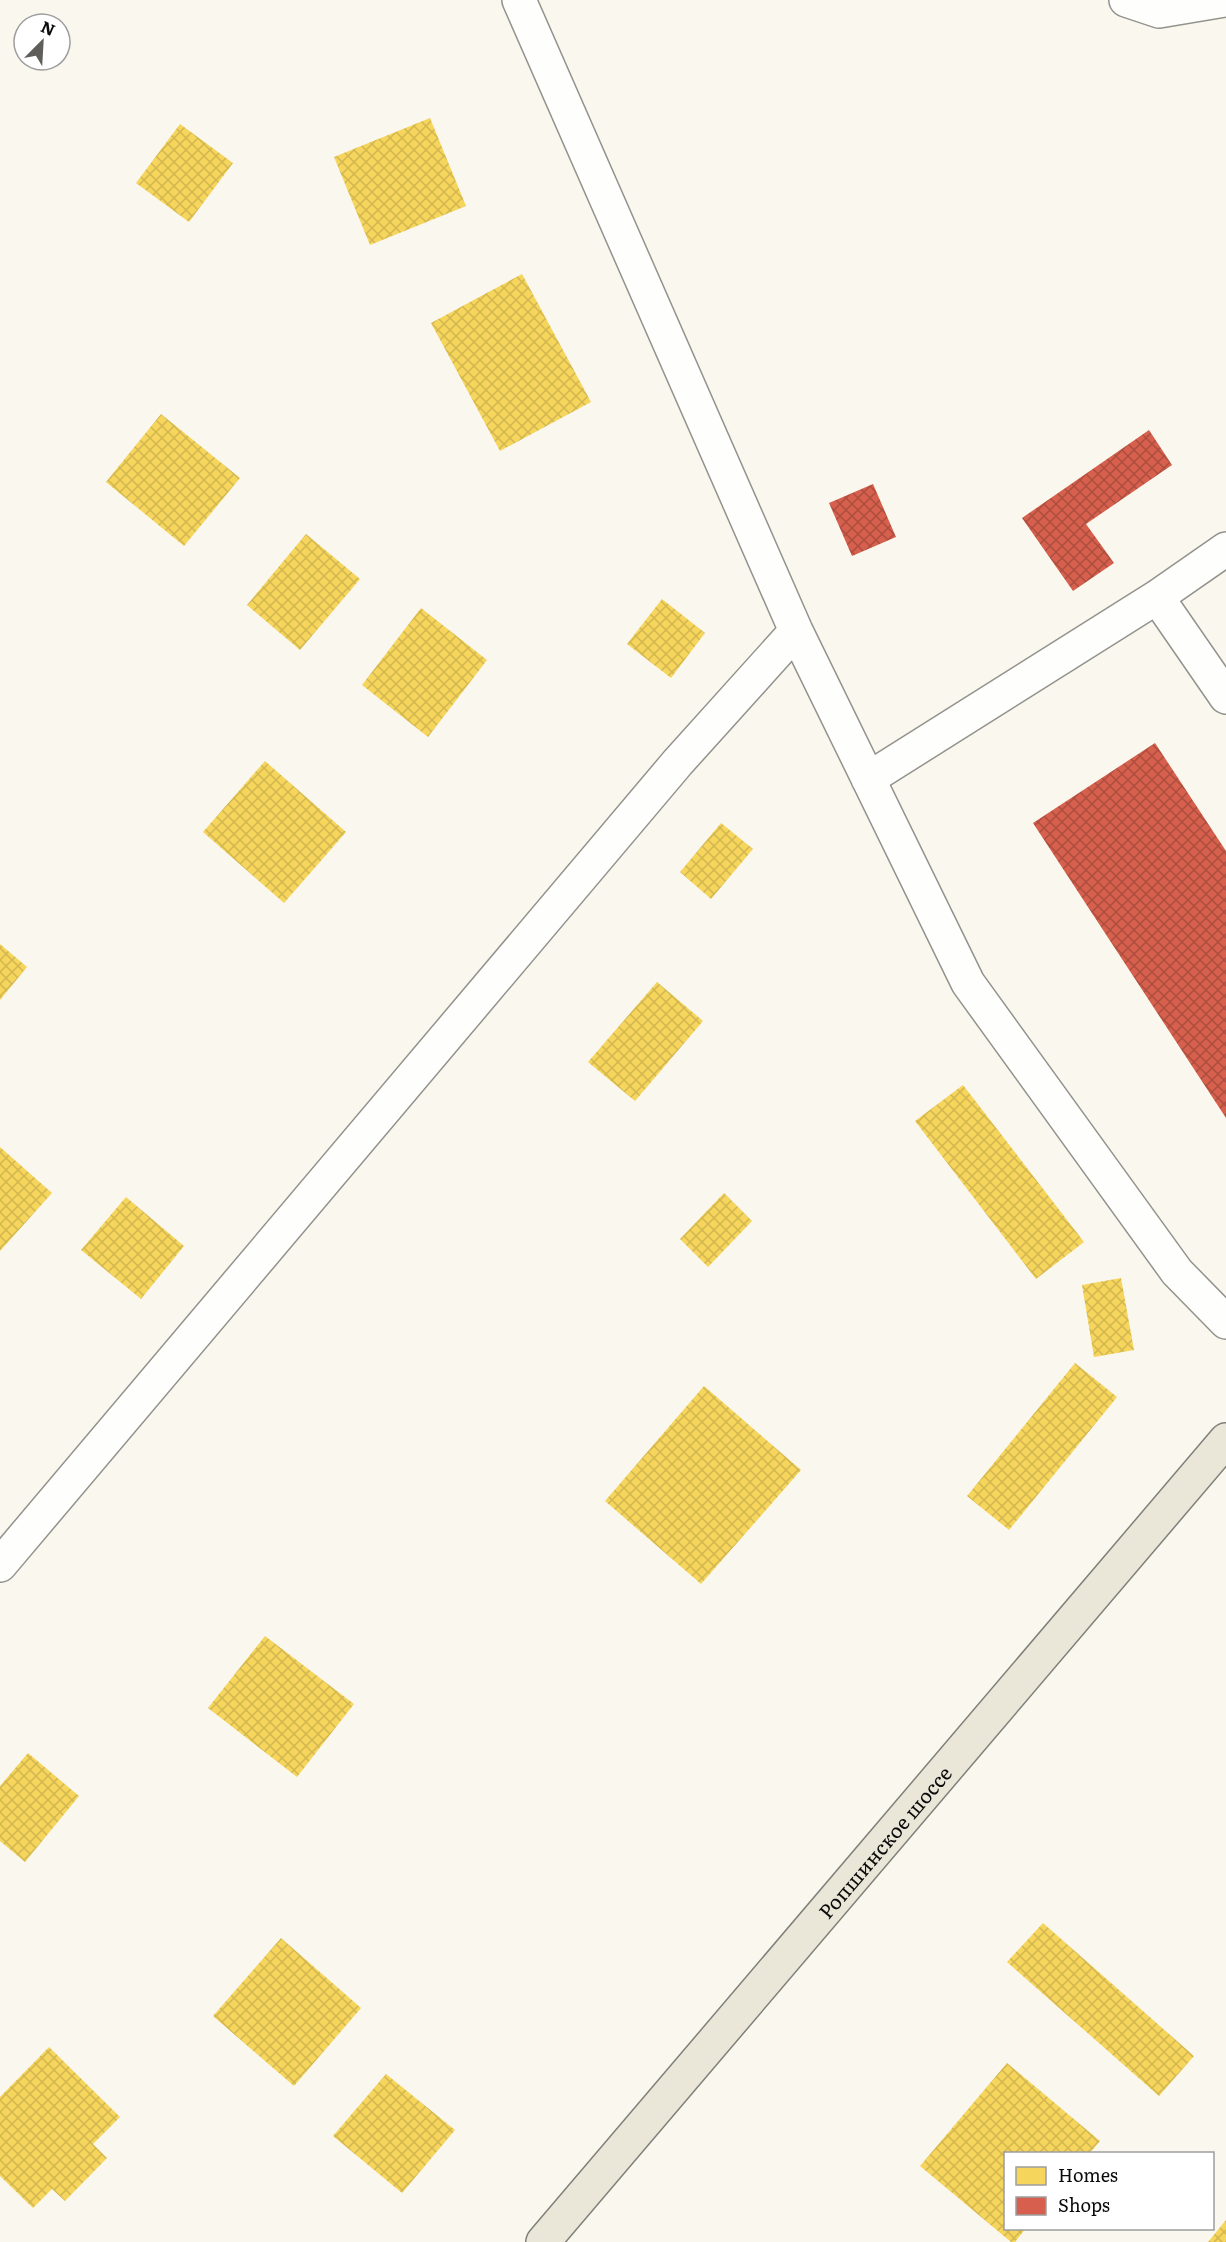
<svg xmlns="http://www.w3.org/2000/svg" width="1226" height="2242" viewBox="0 0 1226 2242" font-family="Literata,serif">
	<defs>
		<pattern id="homes-cross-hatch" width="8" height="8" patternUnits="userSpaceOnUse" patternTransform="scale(1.5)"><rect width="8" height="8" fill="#f6d55c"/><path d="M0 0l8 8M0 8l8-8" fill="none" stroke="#d2b64f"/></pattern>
		<pattern id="shops-cross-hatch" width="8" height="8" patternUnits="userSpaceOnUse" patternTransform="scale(1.5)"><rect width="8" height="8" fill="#d6604d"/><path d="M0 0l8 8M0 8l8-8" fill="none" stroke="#ac4d3e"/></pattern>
	</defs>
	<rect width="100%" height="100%" fill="#faf8ee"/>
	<path fill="url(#homes-cross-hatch)" d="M430,118L466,206L370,245L334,157Z
		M180,124L233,163L189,222L136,183Z
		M522,274L591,402L500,451L431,323Z
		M161,414L240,478L184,546L106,482Z
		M306,534L360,579L300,650L247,605Z
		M662,599L705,633L671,678L627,644Z
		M421,608L487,660L428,737L362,685Z
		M265,761L346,832L284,903L203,832Z
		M721,823L753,849L711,899L680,872Z
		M0,944L27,967L0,1000Z
		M657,982L703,1021L635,1101L588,1062Z
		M963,1085L1084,1242L1036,1279L915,1121Z
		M0,1147L52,1193L0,1251Z
		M724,1193L752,1221L708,1267L680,1239Z
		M126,1197L184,1246L141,1299L81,1250Z
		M1121,1278L1134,1350L1094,1357L1082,1285Z
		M1075,1363L1117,1397L1009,1530L967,1496Z
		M704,1386L801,1470L701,1584L605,1501Z
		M265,1636L354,1704L297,1777L208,1708Z
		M28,1753L79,1796L25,1862L0,1841V1786Z
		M1043,1923L1194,2056L1159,2096L1007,1962Z
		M281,1938L361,2008L294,2086L213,2016Z
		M49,2047L120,2117L93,2144L107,2158L65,2201L52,2189L33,2208L0,2176V2097Z
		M1007,2063L1100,2141L1089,2154H1006V2228H1026L1015,2242H1011L920,2166Z
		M386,2074L455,2130L402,2193L333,2136Z
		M1226,2220V2242H1208Z"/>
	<path fill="url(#shops-cross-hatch)" d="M1149,430L1172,465L1086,524L1114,563L1073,591L1022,518Z
		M873,484L896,537L852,556L829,503Z
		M1155,743L1226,851V1118L1033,823Z"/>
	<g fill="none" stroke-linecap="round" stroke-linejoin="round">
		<defs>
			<path id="minor" d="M519,0L796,631L968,983L1177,1272L1226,1322
				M1126,0L1159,11L1224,0
				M1157,597L1226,697
				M868,779L1157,597L1226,549
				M0,1565L678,762L796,631"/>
			<g id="major">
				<path id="s1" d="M543,2242L1226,1440"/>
			</g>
		</defs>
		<use href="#minor" stroke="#93928d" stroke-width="36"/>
		<use href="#major" stroke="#807f7a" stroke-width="36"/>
		<use href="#minor" stroke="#fefefc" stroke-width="33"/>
		<use href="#major" stroke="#eae6d8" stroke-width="33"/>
	</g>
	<g text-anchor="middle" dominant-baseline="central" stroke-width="6" stroke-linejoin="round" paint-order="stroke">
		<g font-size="20" fill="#0b0b0b" stroke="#fff">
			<text stroke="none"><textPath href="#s1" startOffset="526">Ропшинское шоссе</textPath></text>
		</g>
	</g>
	<rect x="1004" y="2152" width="210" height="78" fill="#ffffff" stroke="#9d9d9d" stroke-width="1.5"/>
	<rect x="1016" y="2167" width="30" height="18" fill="#f6d55c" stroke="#9d9d9d" stroke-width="1.5"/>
	<text x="1058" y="2182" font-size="18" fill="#0b0b0b">Homes</text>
	<rect x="1016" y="2197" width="30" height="18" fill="#d6604d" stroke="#9d9d9d" stroke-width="1.5"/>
	<text x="1058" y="2212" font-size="18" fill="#0b0b0b">Shops</text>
	<g transform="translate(42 42) rotate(24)"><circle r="28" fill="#ffffff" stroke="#9d9d9d" stroke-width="1.5"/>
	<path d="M0-4.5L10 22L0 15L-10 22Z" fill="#5f5e5a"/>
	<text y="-9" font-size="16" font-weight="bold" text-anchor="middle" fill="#0b0b0b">N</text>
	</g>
</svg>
